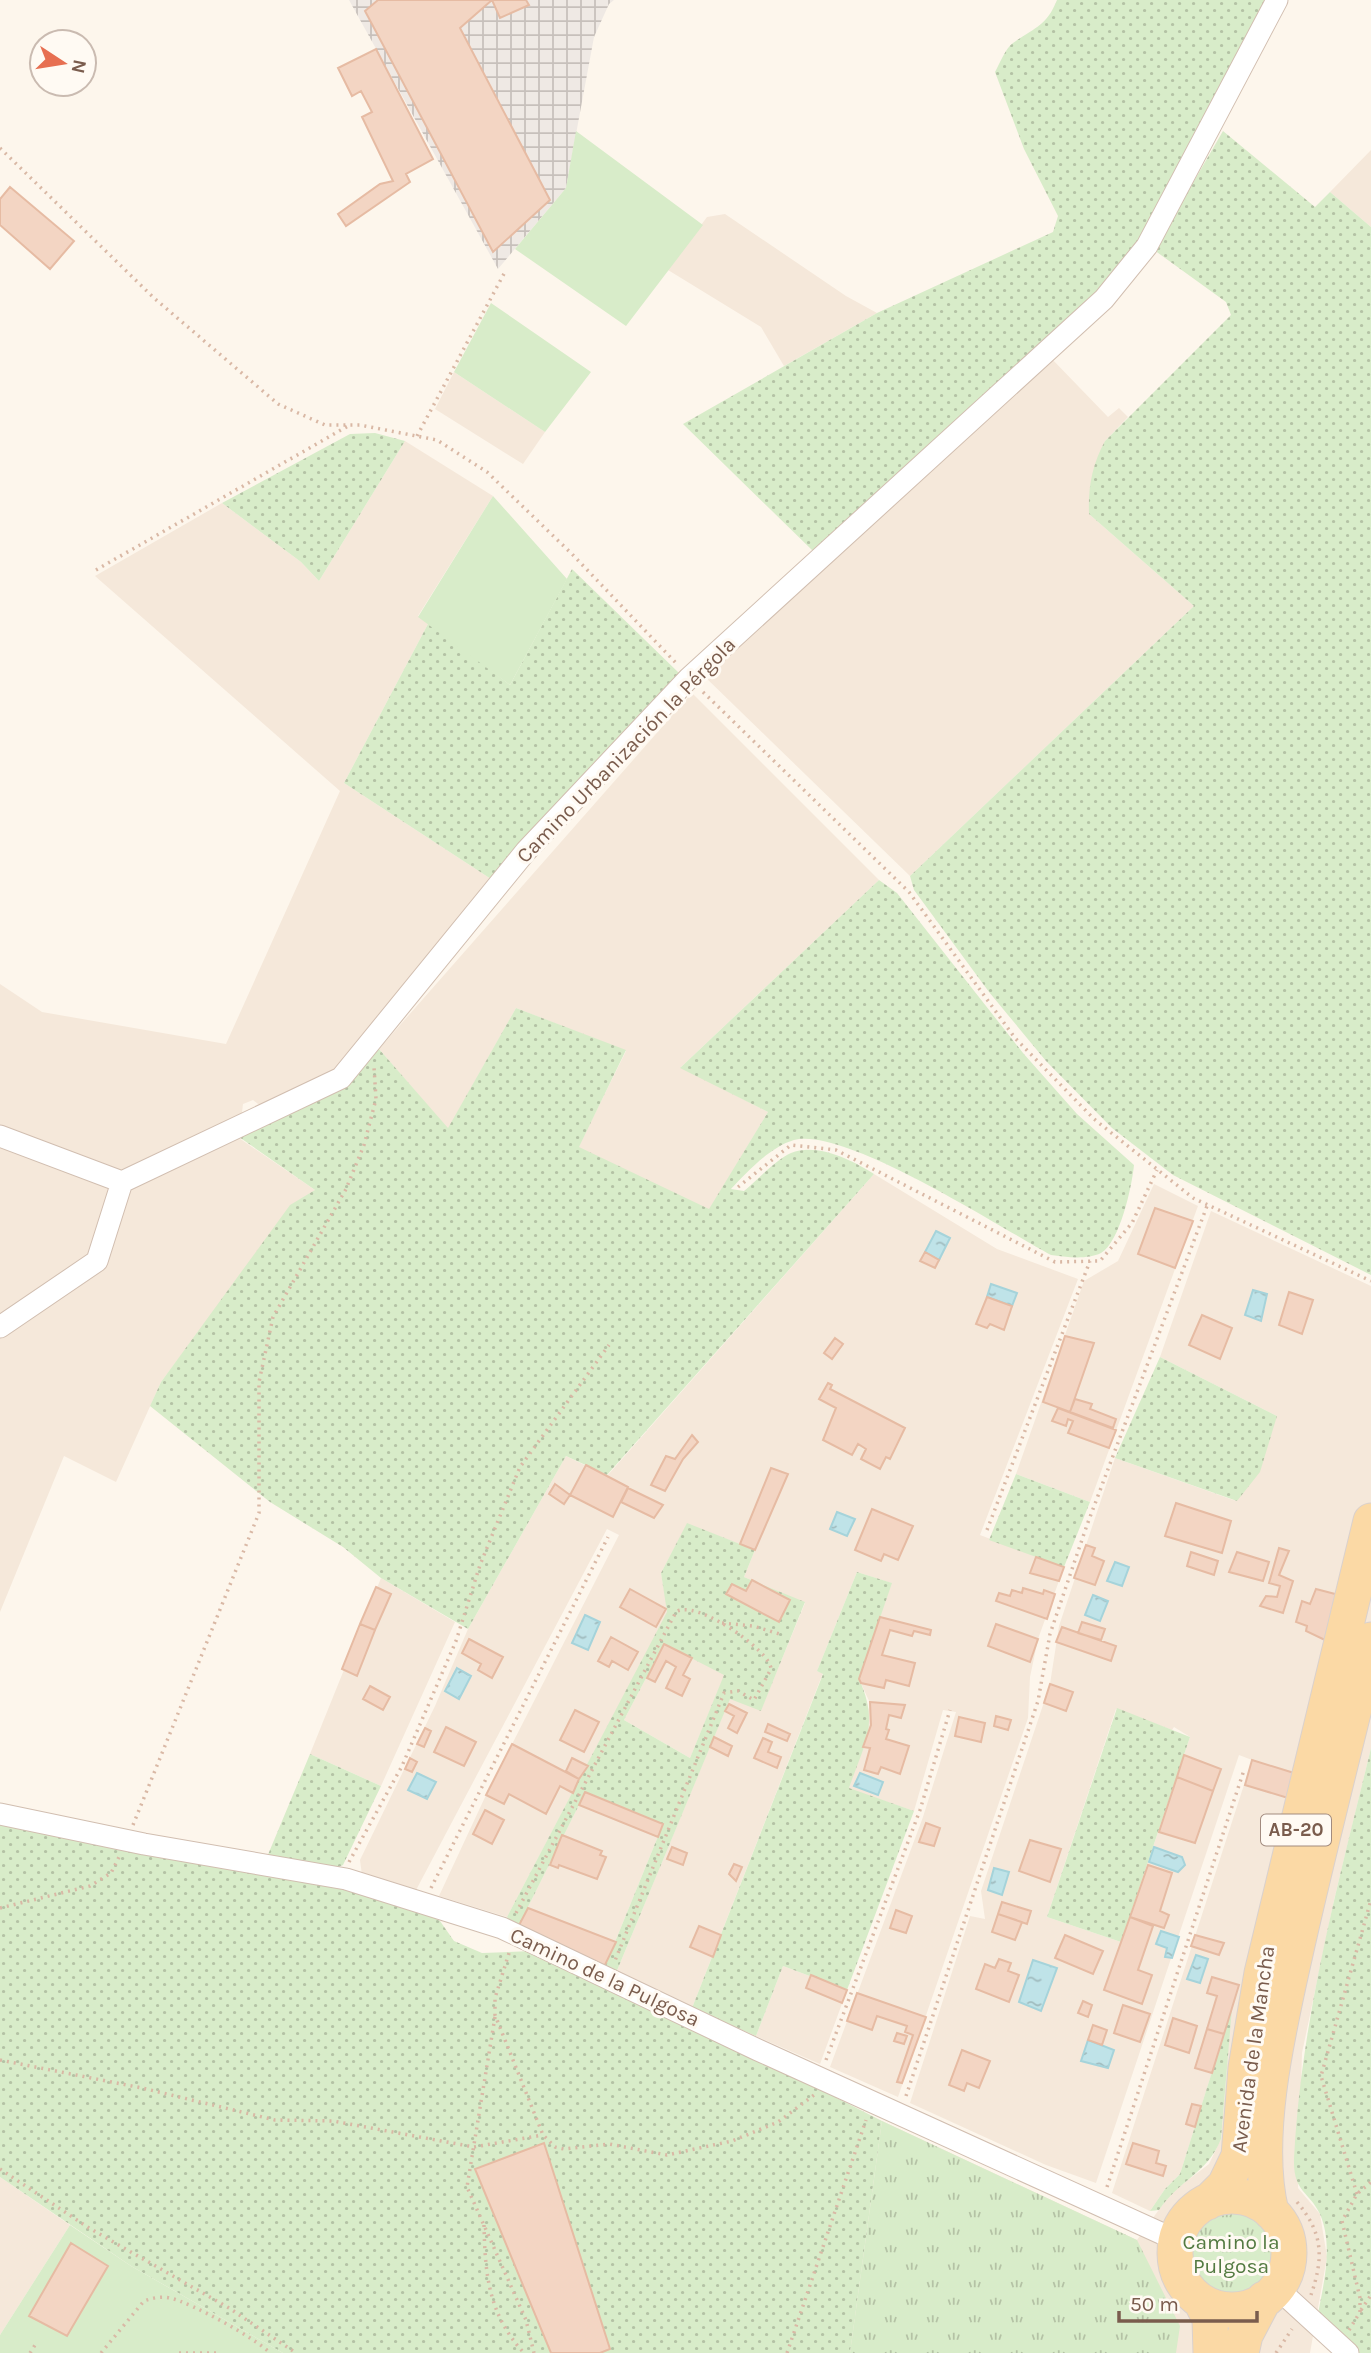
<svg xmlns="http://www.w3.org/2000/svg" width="1371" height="2353" viewBox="0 0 1371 2353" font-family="Karla,sans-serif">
	<defs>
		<pattern id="industrial-grid" width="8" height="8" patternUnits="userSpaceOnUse" patternTransform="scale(1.75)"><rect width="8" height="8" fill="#efe9e4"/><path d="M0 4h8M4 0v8" fill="none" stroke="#c7c0bb"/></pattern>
		<pattern id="grass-dots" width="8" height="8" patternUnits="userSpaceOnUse" patternTransform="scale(1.75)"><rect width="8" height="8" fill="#d8ecc9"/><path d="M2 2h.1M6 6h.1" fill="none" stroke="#b4c2a5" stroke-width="1.8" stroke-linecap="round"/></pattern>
		<pattern id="park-tufts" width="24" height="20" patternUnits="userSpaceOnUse" patternTransform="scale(1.75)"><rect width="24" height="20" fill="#d8ecc9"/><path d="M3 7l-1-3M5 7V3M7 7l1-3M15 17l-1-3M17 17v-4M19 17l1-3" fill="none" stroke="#b4c2a5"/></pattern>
		<pattern id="water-ripples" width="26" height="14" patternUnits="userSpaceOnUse" patternTransform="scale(1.75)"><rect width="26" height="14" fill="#bfe3e8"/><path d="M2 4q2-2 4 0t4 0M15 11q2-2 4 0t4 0" fill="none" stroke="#a0bbbe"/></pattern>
	</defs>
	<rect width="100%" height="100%" fill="#fdf6ec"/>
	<path fill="#f5e8da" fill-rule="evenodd" d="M1371,150V227L1330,192Z
		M725,214L846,296L877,313L784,366L761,327L668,270L707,217Z
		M1050,357L1108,417L1119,408L1128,417L1105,441L1089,514L1194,606L910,876L703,675Z
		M454,372L545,432L523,464L435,409Z
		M405,441L493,496L418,616L429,622L344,783L491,879L334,1071L263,1108L253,1100L243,1104L239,1138L315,1190L216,1308L161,1382L116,1482L64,1456L0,1612V984L42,1012L226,1044L340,791L95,576L222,503L301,562L319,581Z
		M692,693L879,880L681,1067L768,1112L709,1210L578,1148L626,1051L516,1008L448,1129L379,1049Z
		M874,1174L997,1249L1078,1279L980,1535L1064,1567L1038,1639L1030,1677L1028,1718L898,2097L830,2067L923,1817L956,1712L943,1710L914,1811L849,1789L870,1703L859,1679L891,1583L857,1572L817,1671L823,1673L692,2008L616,1973L730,1698L761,1710L805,1603L744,1577L755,1550L687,1524L661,1573L668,1612L507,1917L439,1896L486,1795L619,1535L607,1529L415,1892L362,1875L360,1860L435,1706L468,1629L566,1456L607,1476Z
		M1154,1184L1198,1206L1090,1502L1016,1474L1084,1281L1118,1261Z
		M1211,1211L1371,1286V1748L1334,1900L1302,2053L1298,2188L1320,2214L1327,2257L1310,2353H850L882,2121L1137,2240L1171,2193L1209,2164L1221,2139L1231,2012L1180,2174L1165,2189L1150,2211L1112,2193L1252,1760L1239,1755L1096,2183L1046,2165L910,2103L970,1916L985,1919L981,1891L1050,1684L1059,1626L1115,1458L1236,1501L1277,1416L1160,1357ZM1116,1709L1172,1730L1174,1727L1190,1737L1121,1942L1047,1917Z
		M381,1578L455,1622L381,1786L310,1754Z
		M664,1644L725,1674L690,1758L624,1720Z
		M579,1805L663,1824L604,1969L517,1929Z
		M783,1966L847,1990L820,2064L756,2036Z
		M0,2177L70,2225L0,2335Z"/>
	<path fill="url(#industrial-grid)" d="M349,0H614L609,4L594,37L566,188L498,269Z"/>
	<path fill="url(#grass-dots)" fill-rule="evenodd" d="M1057,0H1272L1257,29L1239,50L1230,80L1137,249L1109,286L813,551L683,424L877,313L1053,232L1058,216L1024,149L995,72C1000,63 1005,49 1013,43C1035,27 1046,27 1057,0Z
		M1223,131L1315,207L1330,192L1371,227V1275L1173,1175L1112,1128L1046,1061L989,992L914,890L910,876L1194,606L1089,514C1088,487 1092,465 1105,441L1231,315L1226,302L1154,250Z
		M375,433L405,441L319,581L301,562L222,503L350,434Z
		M572,569L680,674L491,879L344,783L429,622L510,685Z
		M879,880L897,893L1023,1053L1077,1114L1134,1165C1132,1186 1120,1242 1101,1253C1087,1260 1065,1257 1051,1255C1001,1228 844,1126 794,1140C770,1147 747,1172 731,1189L744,1191C758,1180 775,1160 791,1153C817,1142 854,1161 874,1174L607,1475L566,1456L468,1629L381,1578L343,1547L270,1502L150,1406L161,1382L290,1205L315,1190L239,1137L379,1049L448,1128L516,1008L626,1050L579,1147L709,1209L768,1112L680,1068Z
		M1160,1357L1277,1416L1260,1472L1237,1501L1115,1458Z
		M1016,1474L1090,1502L1064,1567L989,1540Z
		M687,1523L755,1550L744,1577L805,1602L761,1711L730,1699L616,1973L604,1969L663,1824L579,1805L517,1929L507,1917L667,1612L661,1573ZM664,1644L724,1675L690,1758L624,1720Z
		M857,1572L892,1583L859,1679C880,1725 864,1744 849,1788L914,1811L847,1990L783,1966L756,2036L692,2008L823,1674L817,1671Z
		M1117,1708L1190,1737L1121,1942L1047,1917Z
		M1371,1748V2353H1355L1317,2319C1323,2286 1334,2247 1320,2214C1309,2191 1293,2192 1294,2159C1301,2019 1338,1884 1371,1748Z
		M310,1754L381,1786L343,1865L336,1868L267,1857Z
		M0,1821L406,1902L440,1921L454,1941L482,1953L532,1951L739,2048L882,2121L850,2353H283L131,2266L0,2177Z
		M1232,2008L1221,2139C1208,2173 1179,2180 1159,2210L1150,2211L1165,2189L1180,2174Z"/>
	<path fill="url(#park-tufts)" d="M882,2121L1137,2240L1180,2326L1176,2353H850Z
		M1186 2254a45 45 0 1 1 90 0a45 45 0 1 1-90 0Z"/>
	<path fill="#d8ecc9" d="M576,131L703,225L626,326L515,249L566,188Z
		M491,303L591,372L545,432L454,372Z
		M493,496L567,579L510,685L418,617Z
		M70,2225L131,2266L283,2353H0V2335Z"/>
	<path fill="url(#water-ripples)" stroke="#a5d3da" stroke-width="2" d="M936,1231L950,1238L939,1260L925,1252Z
		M991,1284L1017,1293L1012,1306L987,1297Z
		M1253,1290L1267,1294L1261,1321L1245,1315Z
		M837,1512L855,1519L847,1536L830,1529Z
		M1115,1562L1129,1567L1122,1586L1107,1581Z
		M1093,1595L1108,1601L1100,1621L1085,1615Z
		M585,1615L600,1622L588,1650L572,1643Z
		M457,1668L471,1676L459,1699L445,1691Z
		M417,1773L436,1782L427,1799L408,1790Z
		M860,1773L883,1782L878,1795L854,1786Z
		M1154,1847L1182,1857L1185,1865L1178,1872L1149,1862Z
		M994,1868L1009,1872L1002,1895L988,1890Z
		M1161,1931L1179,1937L1172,1958L1165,1957L1167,1948L1156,1944Z
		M1196,1955L1208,1959L1200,1983L1187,1979Z
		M1033,1960L1057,1968L1041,2011L1019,2002Z
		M1088,2040L1114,2050L1108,2068L1081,2061Z"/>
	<path fill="#f3d5c3" stroke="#e6bba3" stroke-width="2" d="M378,0H492L460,28L550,200L493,252L365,11Z
		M492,0H526L529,5L500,18Z
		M376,49L433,159L406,174L410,182L346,226L338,214L380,184L393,181L362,117L372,112L361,91L352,96L338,68Z
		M10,187L74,241L50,269L0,225V199Z
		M1155,1208L1193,1221L1175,1268L1138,1254Z
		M925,1252L939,1260L935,1268L920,1261Z
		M1289,1292L1313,1300L1302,1334L1279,1325Z
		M987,1297L1012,1306L1004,1330L990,1324L987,1328L976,1324Z
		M1202,1315L1232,1328L1220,1359L1189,1345Z
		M1065,1336L1094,1343L1070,1412L1043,1402Z
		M835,1338L843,1344L832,1359L824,1353Z
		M828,1383L832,1385L830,1389L905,1428L890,1459L886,1457L880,1469L861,1459L866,1449L858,1444L852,1455L823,1440L836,1408L819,1399Z
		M1075,1399L1092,1404L1090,1409L1116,1419L1113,1428L1070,1412Z
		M1058,1408L1116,1430L1109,1448L1068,1433L1073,1421L1068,1419L1066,1426L1052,1421Z
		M692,1435L698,1442L683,1459L665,1491L651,1485L666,1456L675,1459Z
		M586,1465L628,1487L613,1517L570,1495Z
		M771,1468L788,1474L755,1550L740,1544Z
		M555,1484L570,1495L564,1504L549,1494Z
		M628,1488L663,1505L654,1518L621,1502Z
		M1176,1503L1231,1521L1222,1553L1165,1536Z
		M872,1509L913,1526L898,1560L884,1554L881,1561L855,1550Z
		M1086,1545L1095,1548L1092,1556L1104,1561L1095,1585L1074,1578Z
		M1279,1548L1289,1551L1279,1575L1293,1581L1283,1613L1260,1606L1266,1596L1277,1597L1280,1586L1269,1583Z
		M1191,1552L1218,1561L1214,1575L1187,1566Z
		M1237,1552L1269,1562L1263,1581L1229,1572Z
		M1036,1557L1064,1567L1059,1581L1030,1573Z
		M752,1580L790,1600L779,1622L726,1594L732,1584L746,1591Z
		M376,1587L391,1594L375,1630L360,1624Z
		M1023,1588L1043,1594L1044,1590L1055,1594L1047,1619L996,1601L999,1593L1010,1596L1012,1590L1022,1593Z
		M630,1589L666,1609L656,1627L620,1607Z
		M1316,1589L1339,1595L1327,1641L1306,1631L1307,1626L1296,1622L1302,1601L1310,1604Z
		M880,1617L931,1630L930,1635L914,1631L912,1636L890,1630L882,1655L915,1663L909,1686L886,1680L884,1688L861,1683L859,1679Z
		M1082,1622L1105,1629L1101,1640L1078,1633Z
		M360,1624L375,1630L357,1676L342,1669Z
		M996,1624L1038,1639L1030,1662L988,1646Z
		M1062,1627L1116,1646L1111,1661L1056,1642Z
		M611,1637L638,1652L628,1670L612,1661L609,1667L598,1661Z
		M469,1639L503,1657L492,1678L478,1670L481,1664L462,1653Z
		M664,1644L692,1658L683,1675L690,1679L682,1696L666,1688L676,1667L666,1661L655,1682L647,1678Z
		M1050,1684L1073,1692L1066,1711L1044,1703Z
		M370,1686L390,1697L383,1710L363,1699Z
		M870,1702L905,1705L901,1718L889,1715L886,1729L889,1730L886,1739L909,1746L900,1774L881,1767L878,1774L864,1770L870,1748L863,1747L871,1725Z
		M729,1704L747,1713L737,1733L728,1728L734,1716L725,1711Z
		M575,1710L599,1722L584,1752L560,1740Z
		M996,1716L1011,1720L1008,1730L994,1726Z
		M959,1717L985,1723L981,1742L955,1736Z
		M768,1724L790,1734L787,1741L765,1732Z
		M446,1727L476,1742L464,1766L434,1752Z
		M425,1728L431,1731L424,1747L417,1744Z
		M714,1737L732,1746L728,1756L710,1747Z
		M763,1738L772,1742L768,1752L781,1757L777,1768L754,1758Z
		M512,1744L579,1779L573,1793L560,1786L546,1814L509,1794L504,1804L486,1795Z
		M1184,1755L1221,1769L1213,1791L1177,1777Z
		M410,1758L417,1762L412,1772L405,1769Z
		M572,1758L588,1766L579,1779L566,1771Z
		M1252,1760L1294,1773L1288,1798L1245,1785Z
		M1177,1777L1213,1791L1195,1843L1159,1832Z
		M585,1792L663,1824L658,1837L579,1805Z
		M485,1810L504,1820L492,1844L473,1834Z
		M926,1823L940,1828L934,1846L919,1842Z
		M562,1835L602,1851L600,1855L606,1857L597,1879L559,1865L558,1868L550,1865Z
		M1030,1840L1061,1849L1050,1882L1019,1871Z
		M672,1847L687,1853L683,1865L667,1859Z
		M734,1864L742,1867L736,1881L729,1874Z
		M1148,1865L1172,1873L1160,1911L1169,1915L1164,1928L1130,1917Z
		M1002,1902L1031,1911L1027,1924L998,1914Z
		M528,1908L616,1942L603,1969L517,1929Z
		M896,1910L912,1916L906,1933L890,1928Z
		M998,1914L1022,1922L1015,1940L992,1932Z
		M1130,1917L1153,1926L1138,1970L1152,1975L1142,2004L1104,1990Z
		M699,1926L721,1935L713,1957L690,1947Z
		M1065,1935L1103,1951L1093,1974L1055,1958Z
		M1195,1935L1224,1943L1219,1955L1191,1946Z
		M999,1959L1011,1963L1008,1971L1019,1975L1009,2002L976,1989L985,1964L995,1968Z
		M811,1975L847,1990L842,2003L806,1988Z
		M1212,1977L1239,1985L1224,2034L1207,2029L1217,1996L1207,1993Z
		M857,1993L926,2017L902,2083L897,2082L913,2035L905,2032L907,2026L877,2016L872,2030L847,2021Z
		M1083,2001L1092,2005L1088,2017L1078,2013Z
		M1123,2005L1150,2014L1140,2042L1114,2033Z
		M1173,2018L1197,2026L1189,2053L1165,2045Z
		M1093,2025L1107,2030L1102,2045L1088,2040Z
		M1207,2029L1224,2034L1212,2073L1195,2068Z
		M897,2033L907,2036L904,2044L894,2041Z
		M962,2050L990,2061L979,2088L967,2083L964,2091L949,2085Z
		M1192,2104L1201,2106L1195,2127L1186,2124Z
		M544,2143L610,2349L600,2353H551L475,2169Z
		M1133,2143L1159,2151L1156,2163L1166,2166L1163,2176L1126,2164Z
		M71,2243L108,2266L67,2336L29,2316Z"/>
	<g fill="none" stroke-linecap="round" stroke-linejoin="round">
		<defs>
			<path id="minor" d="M0,1136L122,1182
				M0,1327L97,1261L122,1182L341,1078L526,851L689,678L1104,299L1147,246L1277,0
				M0,1814L144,1844L346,1879L502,1928L758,2050L1176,2240
				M1277,2288L1348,2353"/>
			<path id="primary" d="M1175 2253a57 57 0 1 1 114 0a57 57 0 1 1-114 0Z
				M1208,2202L1225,2185L1239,2156L1246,2068L1262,1973L1371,1521
				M1271,2212C1252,2134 1280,2022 1297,1945C1320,1843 1346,1742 1371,1640
				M1201,2301L1210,2319L1211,2353
				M1241,2353L1245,2335L1264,2299"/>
		</defs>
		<use href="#minor" stroke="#d1beb0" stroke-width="23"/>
		<use href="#primary" stroke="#dad1cd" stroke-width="37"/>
		<path stroke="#d9b8a5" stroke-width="3.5" stroke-dasharray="2 5" stroke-linecap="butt" d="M0,148L154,298L278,404L325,425H360L437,440L487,472L572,554L676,663
			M417,436L506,270
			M96,570L348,426
			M703,692L909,892L1015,1038L1094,1119L1193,1198L1371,1281
			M738,1187L791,1145L836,1150L1055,1262L1100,1261L1132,1223L1157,1170
			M987,1530L1090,1261
			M722,1623L753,1626L783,1635
			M133,1825L259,1513V1382L273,1317L346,1189L364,1145L376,1099L374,1067
			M349,1862L402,1766L456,1641L480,1565L520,1467L609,1345
			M431,1888L608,1537
			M0,1908L90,1886L111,1873L119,1857
			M516,1913L676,1612C695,1598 771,1651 771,1669L754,1700L738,1691L724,1693L614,1963
			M509,1953L495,1998V2015L543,2135L555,2147L564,2149L609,2144L667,2155L732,2141L778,2122L814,2095
			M495,2017L467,2187L526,2320L534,2353
			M0,2060L142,2088L275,2120L333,2121L474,2147L543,2135
			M826,2060L920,1810L950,1710
			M906,2096L1038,1701L1050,1634L1087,1525L1207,1206
			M0,2169L89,2228L229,2308L296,2353
			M1107,2187L1244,1770
			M1357,2194L1321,2076L1371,1900
			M1297,2202C1323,2233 1324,2257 1311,2295
			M484,2225C485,2276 489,2315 524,2353
			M1361,2310L1371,2295
			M1349,2330L1360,2312V2298L1342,2221L1357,2194L1371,2182
			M30,2353L35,2345
			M101,2353L144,2301C152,2298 161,2296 170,2298C190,2302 257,2339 270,2353
			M179,2353H219
			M787,2353L866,2120
			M1276,2353L1292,2329"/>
		<use href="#minor" stroke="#fff" stroke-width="21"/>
		<use href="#primary" stroke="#fbd9a5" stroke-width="35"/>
	</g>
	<g text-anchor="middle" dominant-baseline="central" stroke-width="6" stroke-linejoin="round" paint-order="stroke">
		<rect fill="#fffaf3" stroke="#a28b7f" stroke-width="2" x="1261" y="1814.5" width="70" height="31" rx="5"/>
		<g font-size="19" font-weight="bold" fill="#7a5c4d">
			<text x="1296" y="1830">AB-20</text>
		</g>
		<g font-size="21" fill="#7a5c4d" stroke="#fffaf3">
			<text transform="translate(626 750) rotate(-46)">Camino Urbanización la Pérgola</text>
			<text transform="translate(605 1977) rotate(25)">Camino de la Pulgosa</text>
			<text transform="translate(1253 2049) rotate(-82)">Avenida de la Mancha</text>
		</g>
		<g font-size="21" fill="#537a41" stroke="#fffaf3">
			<text x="1231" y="2242">Camino la<tspan x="1231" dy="24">Pulgosa</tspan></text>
		</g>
	</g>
	<g transform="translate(63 63) rotate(102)"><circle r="33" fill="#fffaf3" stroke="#cabbb1" stroke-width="2"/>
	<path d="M0-5L12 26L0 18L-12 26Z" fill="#e76f51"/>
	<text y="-10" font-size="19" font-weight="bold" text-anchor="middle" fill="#7a5c4d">N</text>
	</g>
	<path d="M1119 2311v10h138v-10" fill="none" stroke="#7a5c4d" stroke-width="3.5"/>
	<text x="1130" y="2311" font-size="21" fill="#7a5c4d" stroke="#fffaf3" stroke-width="5" paint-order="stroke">50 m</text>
</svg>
